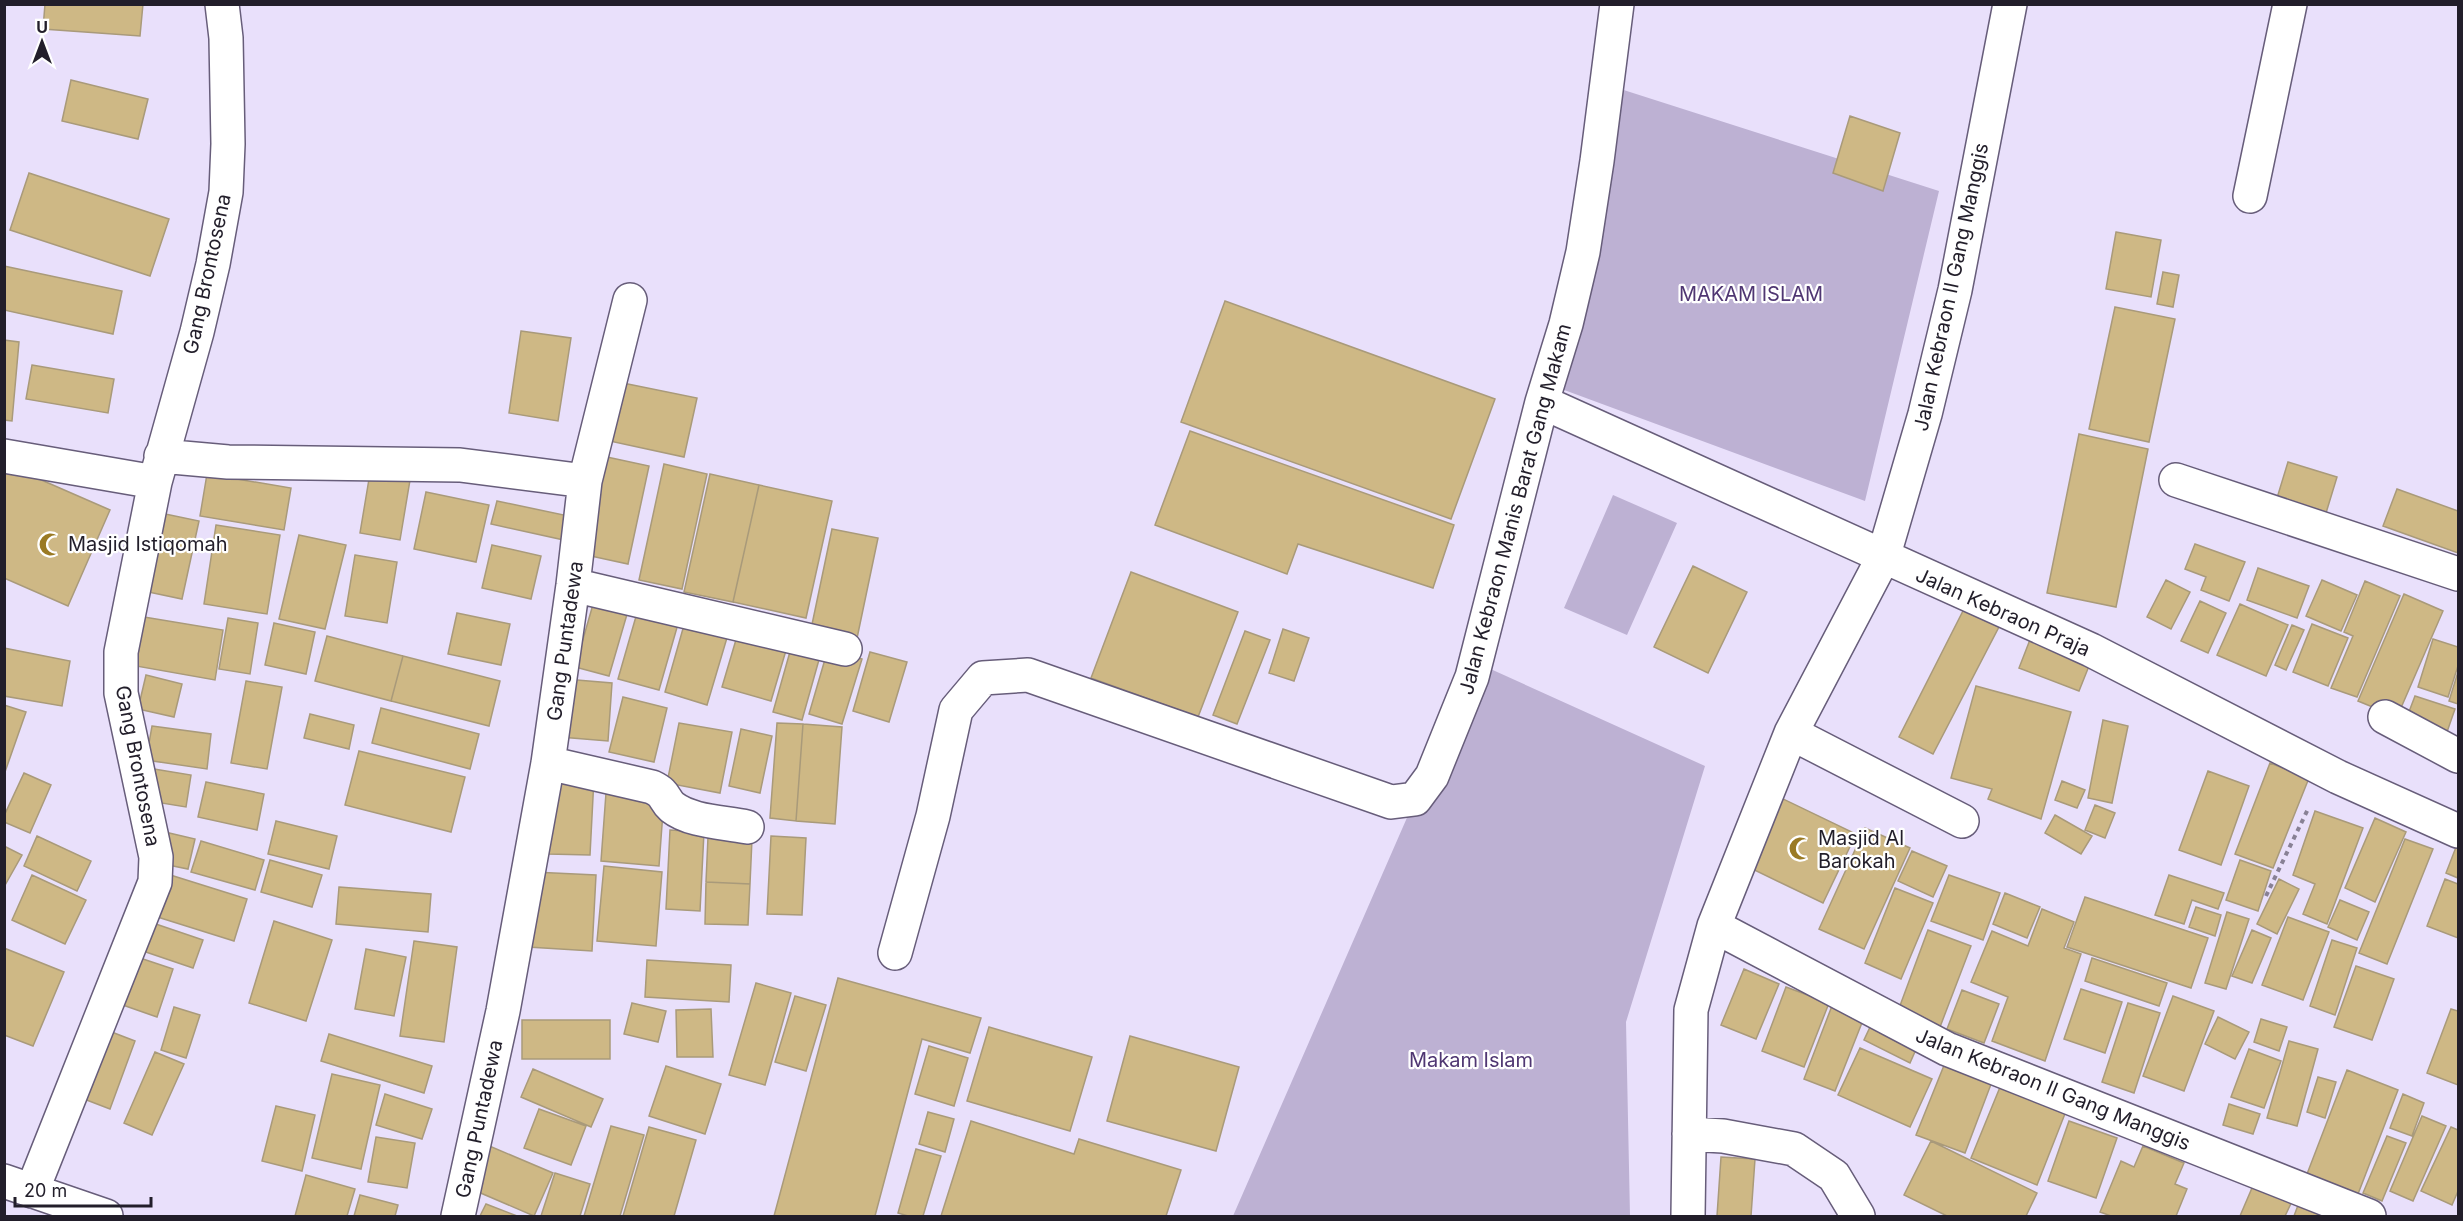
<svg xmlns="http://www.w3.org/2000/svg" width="2463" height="1221" viewBox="0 0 2463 1221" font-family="Inter,sans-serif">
	<rect width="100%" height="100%" fill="#e9e0fb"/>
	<path fill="#bdb1d3" d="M1608,85L1939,191L1865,501L1548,384Z
		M1613,495L1677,523L1627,635L1564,608Z
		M1475,662L1705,766L1626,1022L1630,1216H1233Z"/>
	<path fill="#ceb885" stroke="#a99a7a" stroke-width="1.5" d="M45,4H143L140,36L43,29Z
		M71,80L148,99L138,139L62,121Z
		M1850,116L1900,133L1883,191L1833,173Z
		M29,173L169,219L150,276L10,230Z
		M2116,232L2161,240L2151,297L2106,289Z
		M4,266L122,291L113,334L4,310Z
		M2163,272L2179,275L2173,307L2157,304Z
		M1225,301L1495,399L1451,519L1181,422Z
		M2115,307L2175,319L2149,442L2089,429Z
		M521,331L571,338L558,421L509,413Z
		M4,340L19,342L12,421L4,420Z
		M32,365L114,379L108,413L26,399Z
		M618,382L697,398L684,457L605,440Z
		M1190,431L1454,525L1433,588L1298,544L1287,574L1155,525Z
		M2079,434L2148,449L2116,607L2047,593Z
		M607,457L649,466L628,564L586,555Z
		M2288,462L2337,477L2326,513L2277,498Z
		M664,464L707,474L682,589L639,580Z
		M7,465L110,510L68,606L4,578V471Z
		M370,473L410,480L400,540L360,533Z
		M207,474L291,488L284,530L200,516Z
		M710,474L759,485L733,602L684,592Z
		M759,485L832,501L806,618L733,602Z
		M2397,489L2458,511V553L2383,526Z
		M426,492L489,505L476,562L414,549Z
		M497,501L578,518L573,542L491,524Z
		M151,511L199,521L182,599L134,589Z
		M216,525L280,535L267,614L204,604Z
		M832,529L878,538L856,643L810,634Z
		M299,535L346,545L325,629L279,619Z
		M2195,544L2245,562L2229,601L2201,590L2206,577L2185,569Z
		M492,545L541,556L531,599L482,588Z
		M355,555L397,562L387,623L345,616Z
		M1693,566L1747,592L1708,673L1654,647Z
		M2258,568L2309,586L2297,618L2247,600Z
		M1131,572L1238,612L1198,717L1091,678Z
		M2166,580L2190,592L2171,629L2147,617Z
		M2322,580L2357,595L2341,631L2306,616Z
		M2365,581L2400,596L2357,697L2331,688L2353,636L2344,632Z
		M596,594L630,604L609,676L575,667Z
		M2404,594L2443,611L2397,717L2358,701Z
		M2200,601L2226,613L2208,653L2181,641Z
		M2240,604L2288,625L2266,676L2217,655Z
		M1966,605L2001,623L1933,754L1899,737Z
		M639,606L680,617L659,690L618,679Z
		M457,613L510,624L501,665L448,654Z
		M144,617L223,630L215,680L136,666Z
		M228,618L258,623L250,674L219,669Z
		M686,618L729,631L707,705L665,692Z
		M274,623L315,632L306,674L265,665Z
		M2312,624L2348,638L2328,686L2293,672Z
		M2292,625L2304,630L2286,670L2275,665Z
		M1283,629L1309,638L1294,681L1269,673Z
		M1245,631L1270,640L1237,724L1213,715Z
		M2033,632L2093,656L2079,691L2019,668Z
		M738,633L787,647L771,701L722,687Z
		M327,636L403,656L391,701L315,681Z
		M2433,639L2458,647V666L2448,697L2418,687Z
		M793,641L822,649L802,720L773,712Z
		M4,648L70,661L62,706L4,696Z
		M828,649L862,659L842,724L809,714Z
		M870,652L907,662L889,722L853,711Z
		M403,656L500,681L489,726L391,701Z
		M2458,672V704L2449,701Z
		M146,675L182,684L174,717L138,709Z
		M565,679L612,683L608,741L560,737Z
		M246,681L282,687L267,769L231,763Z
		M1976,686L2071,712L2041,819L1988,799L1992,789L1951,778Z
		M2415,696L2455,709L2447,732L2407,717Z
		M623,697L667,708L654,762L609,752Z
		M4,705L26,712L5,772L4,771Z
		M381,708L479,734L470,769L372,743Z
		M310,714L354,725L349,749L304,738Z
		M2103,720L2128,726L2112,803L2088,798Z
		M679,723L732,732L720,793L667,783Z
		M777,723L803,724L796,821L770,818Z
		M803,724L842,727L835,824L796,821Z
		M152,726L211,734L207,769L146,760Z
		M741,729L772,736L760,793L729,786Z
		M359,751L465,777L451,832L345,805Z
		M2270,763L2309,778L2273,868L2235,854Z
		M154,769L191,775L186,807L149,801Z
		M2208,771L2249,786L2221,865L2179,850Z
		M24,773L51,785L30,833L4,822V816Z
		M551,777L594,778L590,855L548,854Z
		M2062,781L2085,790L2077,808L2055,800Z
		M206,782L264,794L257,830L198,817Z
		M606,793L664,798L659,866L601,861Z
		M1777,796L1856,834L1823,903L1744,865Z
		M2095,805L2115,813L2105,838L2085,830Z
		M2315,811L2363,828L2327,924L2303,914L2315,884L2293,875Z
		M2055,815L2092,836L2081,854L2045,833Z
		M2375,818L2406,832L2375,902L2345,888Z
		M276,821L337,836L329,869L268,854Z
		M1865,828L1910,848L1864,949L1819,929Z
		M670,830L704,832L700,911L666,909Z
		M165,832L195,839L188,869L158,863Z
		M37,836L91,861L77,891L24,866Z
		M771,836L806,838L802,915L767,914Z
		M708,837L752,839L750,884L706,882Z
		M2405,839L2433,849L2387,964L2359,953Z
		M201,841L264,860L255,890L191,872Z
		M2458,842V878L2446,873Z
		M4,846L22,855L4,887Z
		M1912,851L1947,866L1933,897L1898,881Z
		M270,860L322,875L312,907L261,892Z
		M2240,860L2271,871L2258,911L2226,900Z
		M604,866L662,872L656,946L597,941Z
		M533,872L596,875L592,951L528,947Z
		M164,873L247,899L234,941L151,915Z
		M32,875L86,900L65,944L12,920Z
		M1949,875L2000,893L1983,940L1931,921Z
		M2169,875L2224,893L2218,909L2192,900L2184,924L2155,915Z
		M2279,879L2299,889L2277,934L2257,924Z
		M2445,879L2458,884V938L2427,926Z
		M706,882L750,884L748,925L705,924Z
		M339,887L431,894L428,932L336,924Z
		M1895,888L1933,903L1901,979L1865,963Z
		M2005,893L2040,907L2027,938L1993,924Z
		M2085,897L2208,938L2191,988L2067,947Z
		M2340,900L2369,912L2357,940L2328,927Z
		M2196,907L2221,915L2215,936L2189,927Z
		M2042,909L2074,922L2064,948L2081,954L2045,1061L1992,1041L2008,997L1971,982L1992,931L2028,946Z
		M2227,912L2249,919L2226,989L2205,983Z
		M2288,917L2329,932L2303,1000L2262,985Z
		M144,920L203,940L193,968L134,948Z
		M274,921L332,940L306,1021L249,1003Z
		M1928,930L1971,946L1940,1027L1898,1011Z
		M2252,930L2271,938L2252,983L2232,976Z
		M2332,940L2357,948L2335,1015L2310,1006Z
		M414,941L457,947L444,1042L400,1036Z
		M4,948L64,972L33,1046L4,1035Z
		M366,949L406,957L394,1016L355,1009Z
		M134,956L173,969L157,1017L117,1003Z
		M2092,958L2167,983L2159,1006L2085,981Z
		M647,960L731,965L729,1002L645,997Z
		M2356,966L2394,979L2372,1040L2334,1027Z
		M1744,969L1779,984L1756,1039L1721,1025Z
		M838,978L981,1018L970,1053L922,1039L875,1216H774Z
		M756,983L791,993L765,1085L729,1075Z
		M1786,987L1829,1003L1804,1067L1762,1051Z
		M2081,989L2122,1002L2105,1053L2064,1039Z
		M1962,990L1999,1004L1984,1043L1947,1029Z
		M795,996L826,1005L806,1071L775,1062Z
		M2173,996L2214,1011L2184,1091L2143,1076Z
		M1835,998L1867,1010L1835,1091L1804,1079Z
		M632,1003L666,1011L658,1042L624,1034Z
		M2128,1003L2160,1013L2134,1093L2102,1082Z
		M174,1007L200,1015L186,1058L161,1050Z
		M711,1009L713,1057H677L676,1010Z
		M2451,1009L2458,1011V1085L2427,1073Z
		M2218,1017L2249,1032L2235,1059L2205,1044Z
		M2261,1019L2287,1027L2279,1051L2254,1042Z
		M522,1020H610V1059H522Z
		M1871,1025L1917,1047L1910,1063L1864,1040Z
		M989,1027L1092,1057L1070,1131L967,1101Z
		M109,1031L135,1041L110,1109L84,1099Z
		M329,1034L432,1066L424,1093L321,1061Z
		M1130,1036L1239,1067L1216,1151L1107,1121Z
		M2289,1041L2318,1049L2297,1126L2267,1118Z
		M929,1046L968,1058L954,1106L915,1094Z
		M1860,1048L1932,1079L1910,1127L1838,1095Z
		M2249,1049L2281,1061L2264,1108L2231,1097Z
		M155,1052L184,1064L152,1135L124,1123Z
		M1949,1053L1996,1071L1965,1153L1916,1135Z
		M666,1066L721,1084L705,1134L649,1116Z
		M533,1069L603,1099L591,1127L521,1097Z
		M2347,1070L2398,1090L2358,1194L2307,1174Z
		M332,1074L380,1085L361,1169L312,1158Z
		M2005,1075L2070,1101L2037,1185L1971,1158Z
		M2318,1077L2336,1082L2325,1118L2307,1112Z
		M385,1094L432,1109L422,1139L376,1125Z
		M2403,1094L2424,1103L2412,1136L2390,1128Z
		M2229,1104L2260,1114L2253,1134L2223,1125Z
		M276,1106L315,1115L302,1171L262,1161Z
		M539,1109L586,1126L571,1165L524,1148Z
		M928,1112L954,1119L945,1152L919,1144Z
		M2422,1116L2446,1126L2413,1201L2390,1191Z
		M971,1121L1074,1154L1079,1139L1181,1170L1166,1216H941Z
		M2069,1121L2117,1138L2096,1198L2048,1181Z
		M611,1126L644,1135L620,1216H584Z
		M649,1127L696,1140L674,1216H623Z
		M2451,1127L2458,1130V1191L2452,1205L2421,1191Z
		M2387,1136L2406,1143L2382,1201L2363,1193Z
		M376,1137L415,1143L407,1188L368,1182Z
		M1931,1141L2037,1193L2026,1216H1947L1904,1195Z
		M487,1145L553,1173L534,1216L469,1188Z
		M2143,1146L2184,1163L2175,1184L2187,1189L2176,1216H2111L2100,1212L2121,1161L2134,1167Z
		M916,1149L941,1156L923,1216H908L898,1213Z
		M1721,1157L1755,1159L1751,1216H1717Z
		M555,1173L590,1184L580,1216H541Z
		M306,1175L355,1189L347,1216H295Z
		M2255,1181L2294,1197L2285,1216H2240Z
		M360,1195L398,1205L395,1216H354Z
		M2300,1200L2336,1216H2294Z
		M486,1204L517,1216H480Z"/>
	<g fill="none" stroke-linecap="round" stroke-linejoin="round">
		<defs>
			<path id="minor" d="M2250,196L2290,4
				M1542,402L2091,650L2338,777L2458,831
				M4,456L155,482
				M161,456L228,462L460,465L585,481
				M2176,480L2458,574
				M573,585L845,649
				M2385,717L2458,756
				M1791,733L1962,821
				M548,763L652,787C667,794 663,799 672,807C691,822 724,822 747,827
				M1714,926L1947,1049L2369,1216
				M895,953L933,816L956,710L983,678L1028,675L1391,802L1415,799L1432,776L1472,677L1542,402L1566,324L1583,252L1597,161L1617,4
				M1689,1134L1723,1136L1794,1149L1834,1176L1858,1216
				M4,1181L106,1216
				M32,1191L155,882L156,857L121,693V652L155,482L197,332L213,264L226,192L228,144L226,38L222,4
				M458,1216L503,1011L548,763L573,585L585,481L630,300
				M1688,1216L1691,1010L1714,926L1791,733L1883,558L1925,414L1955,290L2010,4"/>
		</defs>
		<use href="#minor" stroke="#675d7a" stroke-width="36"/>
		<path stroke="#888195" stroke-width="4" stroke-dasharray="4.5 4.5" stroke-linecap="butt" d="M2266,896L2309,807"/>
		<use href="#minor" stroke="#fff" stroke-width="33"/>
	</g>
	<defs>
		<symbol id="mosque-bare" viewBox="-9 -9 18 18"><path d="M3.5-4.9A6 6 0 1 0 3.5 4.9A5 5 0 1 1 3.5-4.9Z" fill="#9a7a24" stroke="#fff" stroke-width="2.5" paint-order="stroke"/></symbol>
	</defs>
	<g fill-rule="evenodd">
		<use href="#mosque-bare" x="34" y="528" width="33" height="33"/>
		<use href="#mosque-bare" x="1784" y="832" width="33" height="33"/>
	</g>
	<g text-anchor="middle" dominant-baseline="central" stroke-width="4.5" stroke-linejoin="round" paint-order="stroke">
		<g font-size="20" fill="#221e2a" stroke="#fff">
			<text transform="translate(207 274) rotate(-78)">Gang Brontosena</text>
			<text transform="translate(1951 287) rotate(-78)">Jalan Kebraon II Gang Manggis</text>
			<text transform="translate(1515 509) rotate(-75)">Jalan Kebraon Manis Barat Gang Makam</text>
			<text transform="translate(2003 612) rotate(24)">Jalan Kebraon Praja</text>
			<text transform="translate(565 641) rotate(-82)">Gang Puntadewa</text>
			<text transform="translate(138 766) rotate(79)">Gang Brontosena</text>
			<text transform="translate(2053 1089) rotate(22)">Jalan Kebraon II Gang Manggis</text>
			<text transform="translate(479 1119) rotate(-78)">Gang Puntadewa</text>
		</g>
		<g font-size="20" fill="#4f3672" stroke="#fff">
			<text x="1751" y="294">MAKAM ISLAM</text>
			<text x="1471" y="1060">Makam Islam</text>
		</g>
		<g font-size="20" fill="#221e2a" stroke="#fff" text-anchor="start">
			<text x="68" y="544">Masjid Istiqomah</text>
			<text x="1818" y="838">Masjid Al<tspan x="1818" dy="23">Barokah</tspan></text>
		</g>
	</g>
	<rect width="2463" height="1221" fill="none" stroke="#221e2a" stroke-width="12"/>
	<g transform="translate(42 42)" stroke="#ffffff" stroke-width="4.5" paint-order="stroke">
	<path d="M0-4.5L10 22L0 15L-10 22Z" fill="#221e2a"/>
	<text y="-9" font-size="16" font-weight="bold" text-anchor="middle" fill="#221e2a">U</text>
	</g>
	<path d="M15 1197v9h136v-9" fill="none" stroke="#221e2a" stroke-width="3"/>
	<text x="24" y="1197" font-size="18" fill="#221e2a" stroke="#ffffff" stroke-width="4.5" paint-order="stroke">20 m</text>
</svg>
